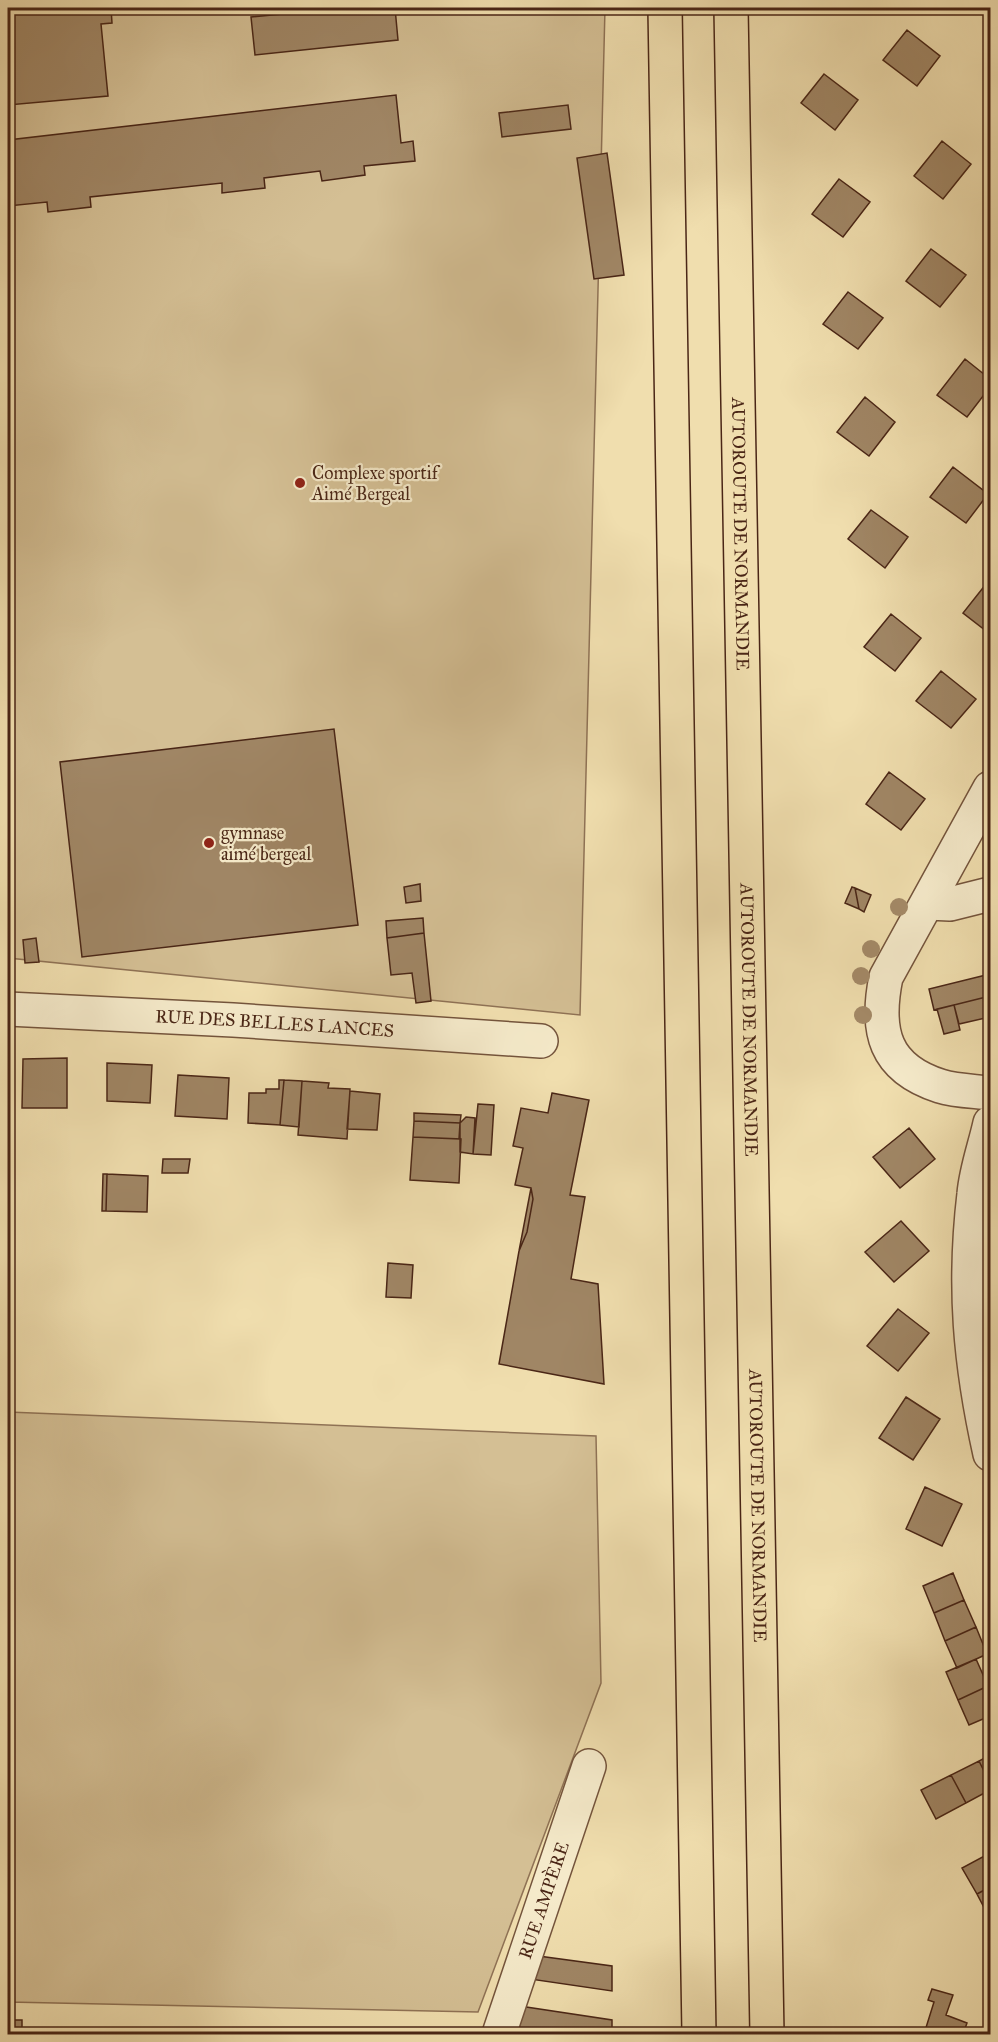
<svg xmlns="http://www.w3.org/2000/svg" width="998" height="2042" viewBox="0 0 998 2042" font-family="'IM FELL Great Primer',serif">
	<rect width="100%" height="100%" fill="#f0deae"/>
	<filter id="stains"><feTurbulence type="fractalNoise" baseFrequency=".00333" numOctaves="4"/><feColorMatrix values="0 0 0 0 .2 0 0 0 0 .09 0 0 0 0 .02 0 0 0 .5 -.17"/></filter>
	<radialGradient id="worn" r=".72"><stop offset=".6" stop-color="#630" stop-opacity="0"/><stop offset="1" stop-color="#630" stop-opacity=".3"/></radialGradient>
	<path fill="#d4bf94" stroke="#8f7255" stroke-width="1.5" d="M8,8H605L580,1015L8,958Z
		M8,1412L596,1436L601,1683L478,2012L8,2002Z"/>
	<path fill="#a08665" stroke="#4a2616" stroke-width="1.5" d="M8,8H111L112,23L101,24L108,96L8,105Z
		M345,8H395L398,40L255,55L251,17Z
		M907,30L940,56L917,86L883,60Z
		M824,74L858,100L835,130L801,103Z
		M396,95L401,143L413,141L415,161L364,166L365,175L322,181L320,171L264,178L265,188L222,193V183L90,197L91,207L48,212L47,202L8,206V140Z
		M568,105L571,129L502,137L499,113Z
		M942,141L971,164L943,199L914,176Z
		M607,153L624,275L594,279L577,158Z
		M839,179L870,202L843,237L812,214Z
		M931,249L966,275L940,307L906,281Z
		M848,292L883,318L858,349L823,324Z
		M965,359L990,379V387L967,417L937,395Z
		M865,397L895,422L869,456L837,432Z
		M953,467L988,494L966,523L930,497Z
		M871,510L908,537L885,568L848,539Z
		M990,579V634L963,613Z
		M891,614L921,638L895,671L864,647Z
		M941,671L976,699L951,728L916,701Z
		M334,729L358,925L82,957L60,762Z
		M889,772L925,799L901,830L866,804Z
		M420,884L421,901L406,903L404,887Z
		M852,887L855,888L859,909L845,903Z
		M855,888L871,895L864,912L859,909Z
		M423,918L424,933L387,938L386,921Z
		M424,933L431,1001L416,1003L412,973L391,975L387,938Z
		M36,938L39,962L25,963L23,940Z
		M990,974V996L934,1010L929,989Z
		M990,996V1017L959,1024L954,1005Z
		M954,1005L960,1030L944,1034L937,1009Z
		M67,1058V1108H22L23,1059Z
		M107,1063L152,1065L150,1103L107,1101Z
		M178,1075L229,1078L227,1119L175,1116Z
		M279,1080H284L280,1125L248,1123L249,1093H266V1089H279Z
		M284,1080L302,1081L299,1127L280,1125Z
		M302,1081L329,1083L328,1088L350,1089L347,1139L298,1135Z
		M350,1091L380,1094L377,1130L347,1129Z
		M552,1093L589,1100L570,1195L585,1197L571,1279L598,1284L604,1384L499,1364L519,1251L527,1232L533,1199L531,1188L515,1185L523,1148L513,1146L521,1108L548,1113Z
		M478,1104L494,1105L491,1155L473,1154Z
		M414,1113L461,1115L460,1123L414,1121Z
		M466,1117L475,1118L473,1154L460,1152V1123Z
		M414,1121L460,1123L459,1139L413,1137Z
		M909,1128L935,1159L900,1188L873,1157Z
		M413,1137L461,1139L459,1183L410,1180Z
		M163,1159H190L188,1173H162Z
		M103,1174H107L106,1211H102Z
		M107,1174L148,1176L147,1212L106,1211Z
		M531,1188L533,1199L527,1232L519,1251Z
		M901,1221L929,1251L894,1282L865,1252Z
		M388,1263L413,1265L411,1298L386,1297Z
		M898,1309L929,1333L898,1371L867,1346Z
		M906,1397L940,1419L913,1460L879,1438Z
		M925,1487L962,1504L942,1546L906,1529Z
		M953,1573L964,1600L934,1613L923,1586Z
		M964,1600L976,1627L945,1641L934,1613Z
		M976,1627L987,1654L957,1668L945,1641Z
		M976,1659L988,1686L958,1700L946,1672Z
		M988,1686L990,1693V1716L969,1725L958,1700Z
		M990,1755V1783L979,1761Z
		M979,1761L990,1783V1790L966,1803L951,1775Z
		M951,1775L966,1803L936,1819L921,1790Z
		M990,1853V1887L977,1894L962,1868Z
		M990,1887V1919L977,1894Z
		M531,1955L612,1966V1991L523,1978Z
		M932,1989L953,1995L946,2015L967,2023L963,2034H924L934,2002L928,2000Z
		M513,2005L612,2020V2034H550L506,2028Z
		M8,2020H22V2034H8Z
		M525,2031L550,2034H524Z"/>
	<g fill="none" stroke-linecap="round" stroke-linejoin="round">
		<defs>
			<g id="street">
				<path d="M990,788L886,977C875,1031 884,1068 940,1086C956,1091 974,1091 990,1093"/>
				<path d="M928,903L950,904L990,894"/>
				<path id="s1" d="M8,1009L233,1020L541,1041"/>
				<path d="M990,1123C985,1146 976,1170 974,1194C963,1287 970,1364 990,1454"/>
				<path id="s2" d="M499,2034L589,1766"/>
			</g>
			<g id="highway">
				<path d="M665,8L699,2034"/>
				<path id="s3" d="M731,8L767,2034"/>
			</g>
		</defs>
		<use href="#street" stroke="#74543c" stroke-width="36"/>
		<use href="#highway" stroke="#4a2616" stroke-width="36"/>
		<use href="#street" stroke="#f5eaca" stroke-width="33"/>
		<use href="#highway" stroke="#f0deae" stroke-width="33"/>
	</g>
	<g fill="#a48a68">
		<circle cx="899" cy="907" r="9"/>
		<circle cx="871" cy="949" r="9"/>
		<circle cx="861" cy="976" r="9"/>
		<circle cx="863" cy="1015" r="9"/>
	</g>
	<g fill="#8f2418" stroke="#f5eaca" stroke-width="2">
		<circle cx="300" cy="483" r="6"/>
		<circle cx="209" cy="843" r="6"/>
	</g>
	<g text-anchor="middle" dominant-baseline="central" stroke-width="4.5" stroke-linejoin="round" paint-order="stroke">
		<g font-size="18" fill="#4a2616" stroke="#f5eaca" text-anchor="start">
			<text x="312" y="473">Complexe sportif<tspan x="312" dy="21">Aimé Bergeal</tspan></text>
			<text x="221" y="833">gymnase<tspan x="221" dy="21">aimé bergeal</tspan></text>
		</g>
		<g font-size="18" fill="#4a2616" stroke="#f5eaca">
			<text stroke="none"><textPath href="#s3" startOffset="526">AUTOROUTE DE NORMANDIE</textPath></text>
			<text stroke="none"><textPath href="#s3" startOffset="1012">AUTOROUTE DE NORMANDIE</textPath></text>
			<text stroke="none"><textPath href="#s1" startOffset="267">RUE DES BELLES LANCES</textPath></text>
			<text stroke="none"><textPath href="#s3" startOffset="1498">AUTOROUTE DE NORMANDIE</textPath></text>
			<text stroke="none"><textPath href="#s2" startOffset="141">RUE AMPÈRE</textPath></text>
		</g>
	</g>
	<rect width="998" height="2042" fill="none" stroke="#f0deae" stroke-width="30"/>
	<rect x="9" y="9" width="980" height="2024" fill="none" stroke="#4a2616" stroke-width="3"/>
	<rect x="15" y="15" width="968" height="2012" fill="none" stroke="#4a2616" stroke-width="1.5"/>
	<rect width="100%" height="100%" filter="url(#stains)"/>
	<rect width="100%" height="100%" fill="url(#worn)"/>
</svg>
